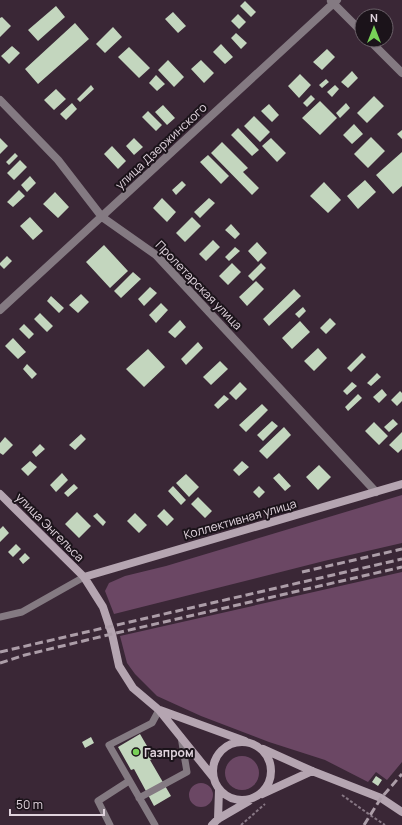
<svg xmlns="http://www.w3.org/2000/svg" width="402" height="825" viewBox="0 0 402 825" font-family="Manrope,sans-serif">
	<rect width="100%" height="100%" fill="#3a2736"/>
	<path fill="#6b4764" d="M402,495V543L324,561L114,614L105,591L109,583L125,576L166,566Z
		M402,572V762L387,780L376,772L368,782L325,760L269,742L201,716L157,696L135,674L127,663L120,636Z
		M225 773a17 17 0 1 1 34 0a17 17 0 1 1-34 0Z
		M189 795a12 12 0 1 1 24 0a12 12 0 1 1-24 0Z"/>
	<path fill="#c3d6be" d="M245,1L256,12L251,17L240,6Z
		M56,6L65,17L38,41L28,30Z
		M173,12L186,26L178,33L165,19Z
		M238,14L246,22L239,29L231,21Z
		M2,17L11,26L0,37V18Z
		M75,23L89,39L38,84L25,69Z
		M113,27L122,37L105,53L96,44Z
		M236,33L247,43L241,49L231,38Z
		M221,44L233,57L225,64L213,52Z
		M12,46L20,53L9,64L1,56Z
		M129,47L150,68L139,78L118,57Z
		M327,49L335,57L322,70L313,62Z
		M168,60L184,77L174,87L158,70Z
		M201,60L214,73L204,83L191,69Z
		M352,71L358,78L348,88L341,82Z
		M300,74L311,85L299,98L288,86Z
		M156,75L165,84L157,91L149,83Z
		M326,79L329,82L322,88L319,85Z
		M91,85L94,89L80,102L77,99Z
		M335,85L339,89L332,97L327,92Z
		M56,89L66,99L54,110L44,100Z
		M311,95L315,99L307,107L303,103Z
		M374,96L384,106L367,123L357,113Z
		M320,101L337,118L320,135L302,118Z
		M72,103L77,109L66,120L60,114Z
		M346,103L350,108L340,118L336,113Z
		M269,104L279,115L272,122L261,111Z
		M163,105L175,118L167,125L155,112Z
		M148,111L162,125L156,131L142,117Z
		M254,116L270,132L260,142L244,126Z
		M354,124L363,134L352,144L343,135Z
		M238,128L259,150L252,156L231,135Z
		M402,130V139L397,134Z
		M371,137L385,151L368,168L354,154Z
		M0,138L8,146L0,154Z
		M134,138L143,147L134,155L126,146Z
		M271,138L286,153L277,162L262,146Z
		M222,142L248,168L243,172L259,188L252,195L211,153Z
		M112,146L126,161L118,169L104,154Z
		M402,152V186L393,194L376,175Z
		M15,153L18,156L9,165L6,162Z
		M208,155L229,176L221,184L200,162Z
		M20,160L27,167L14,180L7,173Z
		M30,176L36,183L27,192L21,185Z
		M365,180L376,192L358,209L347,196Z
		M182,181L186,185L176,195L172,190Z
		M324,182L341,200L328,213L310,196Z
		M19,190L25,196L13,207L7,202Z
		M55,192L69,207L58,218L43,204Z
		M162,198L176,212L167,222L153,208Z
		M209,198L215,203L200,218L194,212Z
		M30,217L43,231L33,240L20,226Z
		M192,217L201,226L185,242L176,233Z
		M231,224L240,234L235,239L225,230Z
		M213,240L220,247L206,261L199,254Z
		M257,242L267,253L258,262L248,251Z
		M104,245L128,271L110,288L86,262Z
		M235,247L240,251L229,261L225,257Z
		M7,256L12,261L4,269L0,265V263Z
		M232,263L241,272L228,285L219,276Z
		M261,263L266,268L253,281L248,276Z
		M133,272L141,279L121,298L114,291Z
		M256,281L264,289L247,306L239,297Z
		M150,287L157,293L144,306L138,299Z
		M294,289L301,296L269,326L263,319Z
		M81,294L89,302L78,313L69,305Z
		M51,296L64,308L59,313L47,301Z
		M161,303L168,310L156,323L149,315Z
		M303,307L306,311L299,318L295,314Z
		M40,313L53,326L47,332L34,319Z
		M330,318L336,324L326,334L320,328Z
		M180,320L186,327L175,338L168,332Z
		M300,321L310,332L292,349L282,338Z
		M24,324L34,334L29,339L19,329Z
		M13,338L26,352L18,359L5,346Z
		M198,342L203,348L186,365L181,359Z
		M318,348L327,358L314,371L304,361Z
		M148,349L165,367L144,387L126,369Z
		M362,353L366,357L351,372L347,368Z
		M220,361L228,369L211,385L203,377Z
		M27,364L37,374L32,379L23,369Z
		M377,373L381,377L371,386L367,383Z
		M240,382L247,389L236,400L229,393Z
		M352,382L357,386L347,395L343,391Z
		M382,389L387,395L379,403L373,397Z
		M400,391L402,393V401L397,406L391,400Z
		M358,394L362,398L348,411L345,407Z
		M224,395L229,399L218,409L214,405Z
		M262,404L268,410L246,432L239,425Z
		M393,419L398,424L389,432L384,427Z
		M272,421L278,426L263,441L257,435Z
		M374,422L388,436L379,445L365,431Z
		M284,427L291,435L267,459L259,451Z
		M402,432V449L398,453L389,445Z
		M81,434L86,439L75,450L69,445Z
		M5,437L13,445L3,455L0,453V443Z
		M40,444L45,449L36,457L32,452Z
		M30,461L37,467L28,476L21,469Z
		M242,461L249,467L239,476L233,470Z
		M319,465L331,477L318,490L306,477Z
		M62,473L68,480L56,492L50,485Z
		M279,473L291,486L285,491L273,478Z
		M186,474L199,487L189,497L176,483Z
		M74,484L78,488L68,497L64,493Z
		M173,486L186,500L181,505L168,491Z
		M259,486L265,492L259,498L253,492Z
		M198,497L212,511L205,518L191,504Z
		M164,509L174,519L167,526L157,516Z
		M77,512L91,526L79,538L65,524Z
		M97,513L106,522L103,526L93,516Z
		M135,513L147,525L139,533L127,521Z
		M3,526L9,533L0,542V529Z
		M16,544L21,549L13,557L8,552Z
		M25,553L30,558L23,564L19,559Z
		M140,734L154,758L150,760L171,796L154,806L134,769L131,770L118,747Z
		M91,737L94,743L85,748L82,742Z
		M376,776L382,780L378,786L372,782Z"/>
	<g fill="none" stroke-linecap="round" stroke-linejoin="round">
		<path stroke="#877784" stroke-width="2" stroke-dasharray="3 2" stroke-linecap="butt" d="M342,795L370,815L385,825
			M241,825L265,804"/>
		<path stroke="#847a82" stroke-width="7" d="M0,617L22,612L84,577
			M139,798L187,772L181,737
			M110,825L98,801L129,781
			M155,825L109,745L152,723L159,710"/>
		<path stroke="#847a82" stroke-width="8" d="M331,1L362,32
			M369,40L402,73
			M0,100L58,160L102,217L156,255L376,492
			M0,310L337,0"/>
		<path stroke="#b5a5b1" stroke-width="8" d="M0,494L84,577L103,607L112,634L119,666L133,688L159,710L213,777
			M84,577L402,484
			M160,710L245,741
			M213 771a29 29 0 1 1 58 0a29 29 0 1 1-58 0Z
			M263,749L312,771L381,798L402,812
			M262,794L312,771
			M218,819L219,790
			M212,825L218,819L249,801"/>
		<path stroke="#ac9da8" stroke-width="3" stroke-dasharray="8 4" stroke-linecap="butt" d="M302,572L402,549
			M0,652L402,559
			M0,663L25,655L112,634L402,567
			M364,825L381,798L402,774"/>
	</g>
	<circle fill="#78d158" stroke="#1b131a" stroke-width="1.5" cx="136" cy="752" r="4"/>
	<g text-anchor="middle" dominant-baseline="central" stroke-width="4" stroke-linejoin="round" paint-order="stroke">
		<g font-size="12" fill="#e0d3dd" stroke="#1b131a">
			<text transform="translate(161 146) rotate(-43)">улица Дзержинского</text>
			<text transform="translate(199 285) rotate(46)">Пролетарская улица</text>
			<text transform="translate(240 519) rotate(-16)">Коллективная улица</text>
			<text transform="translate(50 527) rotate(45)">улица Энгельса</text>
		</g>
		<g font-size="12" font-weight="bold" fill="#e0d3dd" stroke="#1b131a" text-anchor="start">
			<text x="144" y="752">Газпром</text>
		</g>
	</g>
	<g transform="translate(374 28)"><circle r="19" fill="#1b131a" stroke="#6a6068"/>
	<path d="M0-3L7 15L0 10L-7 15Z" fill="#78d158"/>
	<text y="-6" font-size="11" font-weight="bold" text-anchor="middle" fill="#e0d3dd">N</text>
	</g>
	<path d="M10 809v6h94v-6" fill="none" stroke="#e0d3dd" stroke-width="2"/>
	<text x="16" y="809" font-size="12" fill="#e0d3dd" stroke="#1b131a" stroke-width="3" paint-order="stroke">50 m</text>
</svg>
